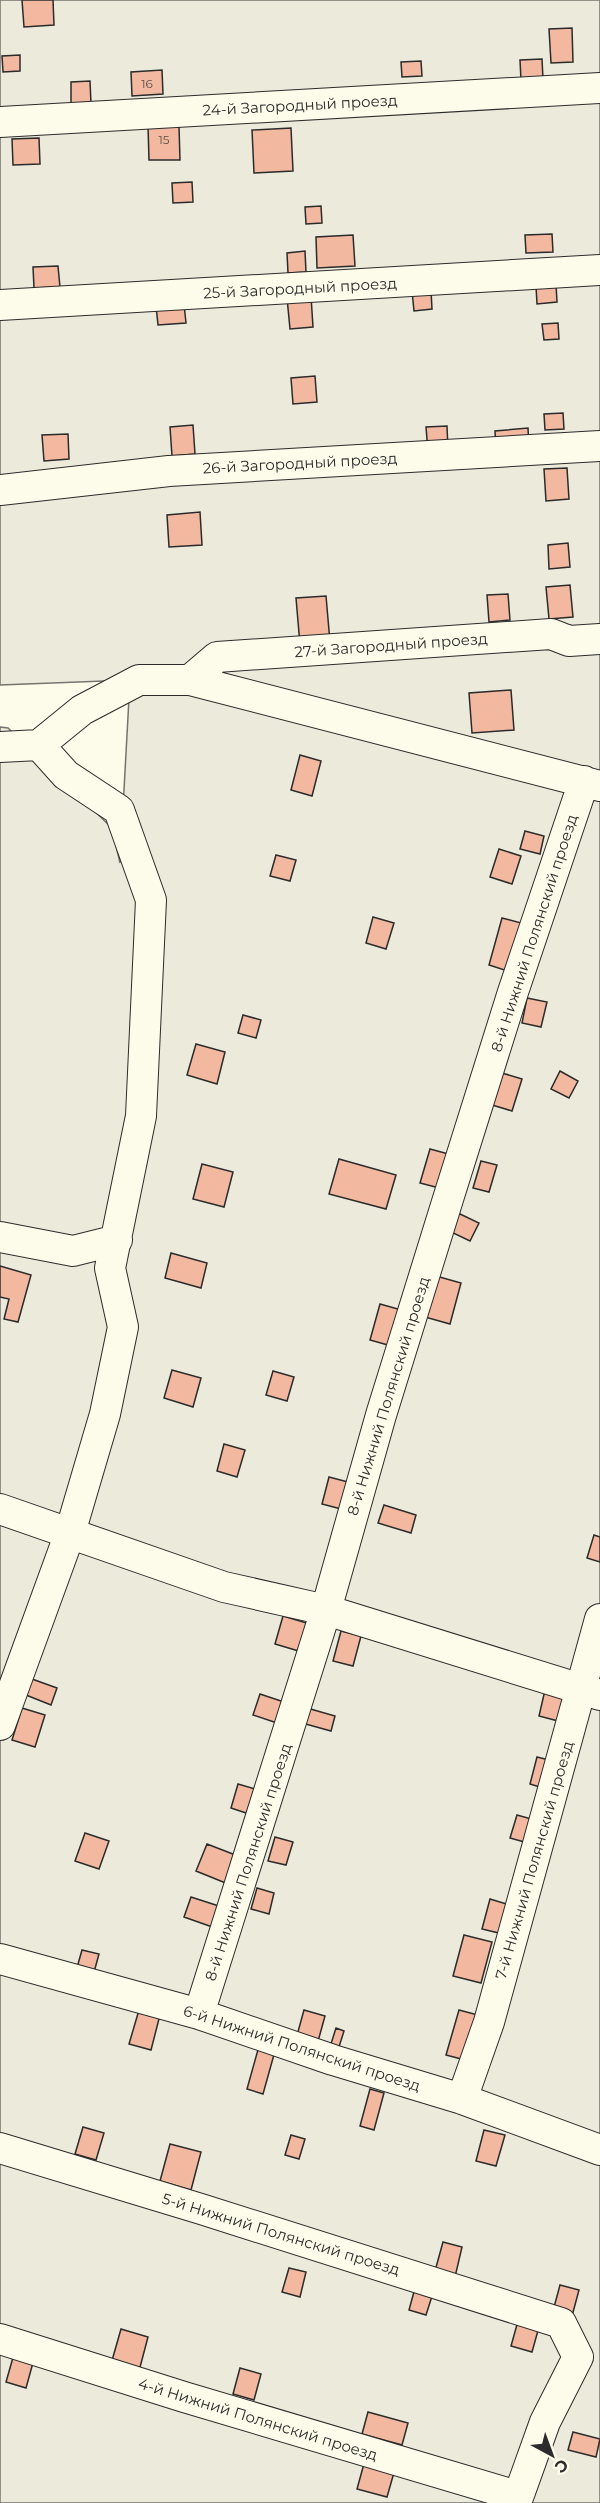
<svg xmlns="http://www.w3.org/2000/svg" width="600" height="2503" viewBox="0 0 600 2503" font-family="Montserrat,sans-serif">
	<rect width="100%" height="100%" fill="#fdfbea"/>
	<path fill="#ecebdb" stroke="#74746e" stroke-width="1.5" d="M0,0H600V2503H0V727L8,728L112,828L120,863L130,680L0,685Z"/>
	<path fill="#f2b8a0" stroke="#2b2b2b" stroke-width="1.5" d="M22,0H53L54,25L24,27Z
		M572,28L573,62L551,63L549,29Z
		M20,55V71L3,72L2,56Z
		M542,59L543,79L521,80L520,60Z
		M421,61L422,76L402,77L401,62Z
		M162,70L163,94L132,96L131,72Z
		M90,81L91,104H71V82Z
		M148,126H179L180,160H149Z
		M291,128L293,171L254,173L252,130Z
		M39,138L40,164L13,165L12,139Z
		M192,182L193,202L173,203L172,183Z
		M321,206L322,223L306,224L305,207Z
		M552,234L553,252L526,253L525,235Z
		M353,235L355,266L317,268L316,237Z
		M305,251L306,272L288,273L287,253Z
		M58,266L60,287L34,288L33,267Z
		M556,284L557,302L537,304L536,286Z
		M431,290L432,309L414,311L412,291Z
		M311,296L313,327L290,329L287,298Z
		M184,304L186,323L158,325L156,306Z
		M558,323L559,339L544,340L542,324Z
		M315,376L317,402L293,404L291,378Z
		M563,413L564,429L545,430L544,414Z
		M193,425L195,454L172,456L170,427Z
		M447,426L448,450L428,452L426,427Z
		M528,428L529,447L496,450L495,431Z
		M68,434L69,459L44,461L42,435Z
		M567,468L569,499L546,501L544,469Z
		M200,512L202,545L169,547L167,515Z
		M568,543L570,567L549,569L548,545Z
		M570,585L573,617L549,619L546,587Z
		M508,594L510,620L489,622L487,595Z
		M326,596L330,642L300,645L296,598Z
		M511,690L514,730L472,733L469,693Z
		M300,755L321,761L312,796L291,790Z
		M525,831L544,836L540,854L520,849Z
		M499,849L521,856L512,884L490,877Z
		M276,855L296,860L290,881L270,876Z
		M373,917L394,923L386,949L366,943Z
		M502,918L525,924L511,972L489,965Z
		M527,998L547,1002L541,1027L522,1023Z
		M243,1015L261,1020L256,1038L238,1033Z
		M196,1044L225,1052L217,1084L187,1075Z
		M560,1071L578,1081L569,1098L551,1089Z
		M502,1073L522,1079L512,1111L492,1105Z
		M430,1149L456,1156L447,1190L420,1183Z
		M339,1159L396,1175L386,1209L329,1194Z
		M481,1161L497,1165L489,1192L473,1188Z
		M202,1164L233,1172L224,1207L193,1199Z
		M458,1213L479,1223L470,1241L449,1231Z
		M171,1253L207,1263L201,1288L165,1278Z
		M0,1266L31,1275L18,1322L4,1319L9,1299L0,1297Z
		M436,1276L461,1283L450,1324L425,1317Z
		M380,1304L405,1311L395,1347L370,1340Z
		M172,1370L201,1378L193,1407L164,1398Z
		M273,1371L294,1377L287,1401L266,1395Z
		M224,1444L245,1450L237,1477L217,1471Z
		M329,1477L352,1483L345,1510L322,1504Z
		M384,1505L416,1515L411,1533L378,1523Z
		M594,1535L600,1537V1562L587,1558Z
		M283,1616L310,1624L302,1652L275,1644Z
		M341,1631L361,1636L353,1666L333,1661Z
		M32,1679L57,1688L51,1705L26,1695Z
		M545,1690L570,1697L562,1722L539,1716Z
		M260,1694L284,1702L277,1723L253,1715Z
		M22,1708L45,1715L35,1747L12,1740Z
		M307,1708L335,1716L331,1731L302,1723Z
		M537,1757L553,1761L546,1789L530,1784Z
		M238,1784L262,1791L255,1816L231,1808Z
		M517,1815L535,1820L528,1843L510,1838Z
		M85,1833L109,1841L99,1869L75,1861Z
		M275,1837L293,1842L286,1865L268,1861Z
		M207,1844L238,1856L228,1884L196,1871Z
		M257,1888L274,1893L269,1914L251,1909Z
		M191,1897L225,1908L218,1929L184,1917Z
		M490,1899L510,1905L503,1934L482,1929Z
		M464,1935L492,1942L481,1983L453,1976Z
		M82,1950L99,1954L93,1976L76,1971Z
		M139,2010L160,2015L151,2050L129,2044Z
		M304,2010L325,2016L317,2045L296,2039Z
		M459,2010L478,2015L465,2060L446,2055Z
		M336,2028L344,2031L338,2050L330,2047Z
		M259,2046L275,2051L263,2094L247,2089Z
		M370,2089L384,2093L374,2130L360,2126Z
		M83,2127L104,2133L96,2160L75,2154Z
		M484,2130L505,2135L496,2166L476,2161Z
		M291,2135L305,2139L299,2159L285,2155Z
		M170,2144L201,2152L191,2190L160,2181Z
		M443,2242L462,2247L455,2277L435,2271Z
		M289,2268L306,2272L300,2297L282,2292Z
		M560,2285L579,2290L572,2316L553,2311Z
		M415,2288L433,2293L426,2315L409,2310Z
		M518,2321L539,2327L532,2352L511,2346Z
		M121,2329L148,2337L139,2371L111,2364Z
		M14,2354L34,2359L26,2388L6,2382Z
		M240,2368L261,2374L254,2400L233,2394Z
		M368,2412L408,2423L402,2445L362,2434Z
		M573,2432L600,2439L596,2457L568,2450Z
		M365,2460L395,2469L387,2497L357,2489Z"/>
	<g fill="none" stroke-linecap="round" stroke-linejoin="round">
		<defs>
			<path id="minor" d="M0,122L600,88
				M0,305L600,270
				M0,490L169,471L600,446
				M190,680L217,657L551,634L569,641L600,639
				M0,747L39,745L82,710L139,680H190L600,786
				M0,1237L73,1251L117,1240
				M0,1509L224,1587L326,1610L600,1695
				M0,1725L70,1533L105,1414L123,1327L110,1268L141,1116L151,900L119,810L66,775L39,745
				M0,1959L199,2014L333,2060L462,2099L600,2150
				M199,2014L326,1610L381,1415L448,1199L513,992L584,781
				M462,2099L489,2022L600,1619
				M0,2148L201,2209L561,2323L578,2357L545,2422L516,2503
				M0,2339L184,2397L517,2496"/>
		</defs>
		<use href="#minor" stroke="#2b2b2b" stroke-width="32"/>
		<use href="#minor" stroke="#fdfbea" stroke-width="30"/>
	</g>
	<g text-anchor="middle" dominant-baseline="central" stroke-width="4.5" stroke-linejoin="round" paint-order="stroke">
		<g font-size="12" fill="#5d4e48">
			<text x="147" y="83">16</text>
			<text x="164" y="139">15</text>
		</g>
		<g font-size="15" fill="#2b2b2b" stroke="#fdfbea">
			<text transform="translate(300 105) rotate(-3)">24-й Загородный проезд</text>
			<text transform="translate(300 288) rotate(-3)">25-й Загородный проезд</text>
			<text transform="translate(300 463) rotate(-3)">26-й Загородный проезд</text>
			<text transform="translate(391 645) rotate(-4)">27-й Загородный проезд</text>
			<text transform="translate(534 933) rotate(-72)">8-й Нижний Полянский проезд</text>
			<text transform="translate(388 1396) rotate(-73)">8-й Нижний Полянский проезд</text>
			<text transform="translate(534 1860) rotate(-74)">7-й Нижний Полянский проезд</text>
			<text transform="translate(248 1862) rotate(-72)">8-й Нижний Полянский проезд</text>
			<text transform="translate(302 2048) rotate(18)">6-й Нижний Полянский проезд</text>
			<text transform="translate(281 2234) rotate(17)">5-й Нижний Полянский проезд</text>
			<text transform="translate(258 2419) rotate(17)">4-й Нижний Полянский проезд</text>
		</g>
	</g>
	<g transform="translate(552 2455) rotate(139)" stroke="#fdfbea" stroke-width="4.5" paint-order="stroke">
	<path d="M0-4.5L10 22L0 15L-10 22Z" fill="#2b2b2b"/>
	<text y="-9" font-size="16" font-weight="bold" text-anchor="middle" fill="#2b2b2b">С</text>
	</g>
</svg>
